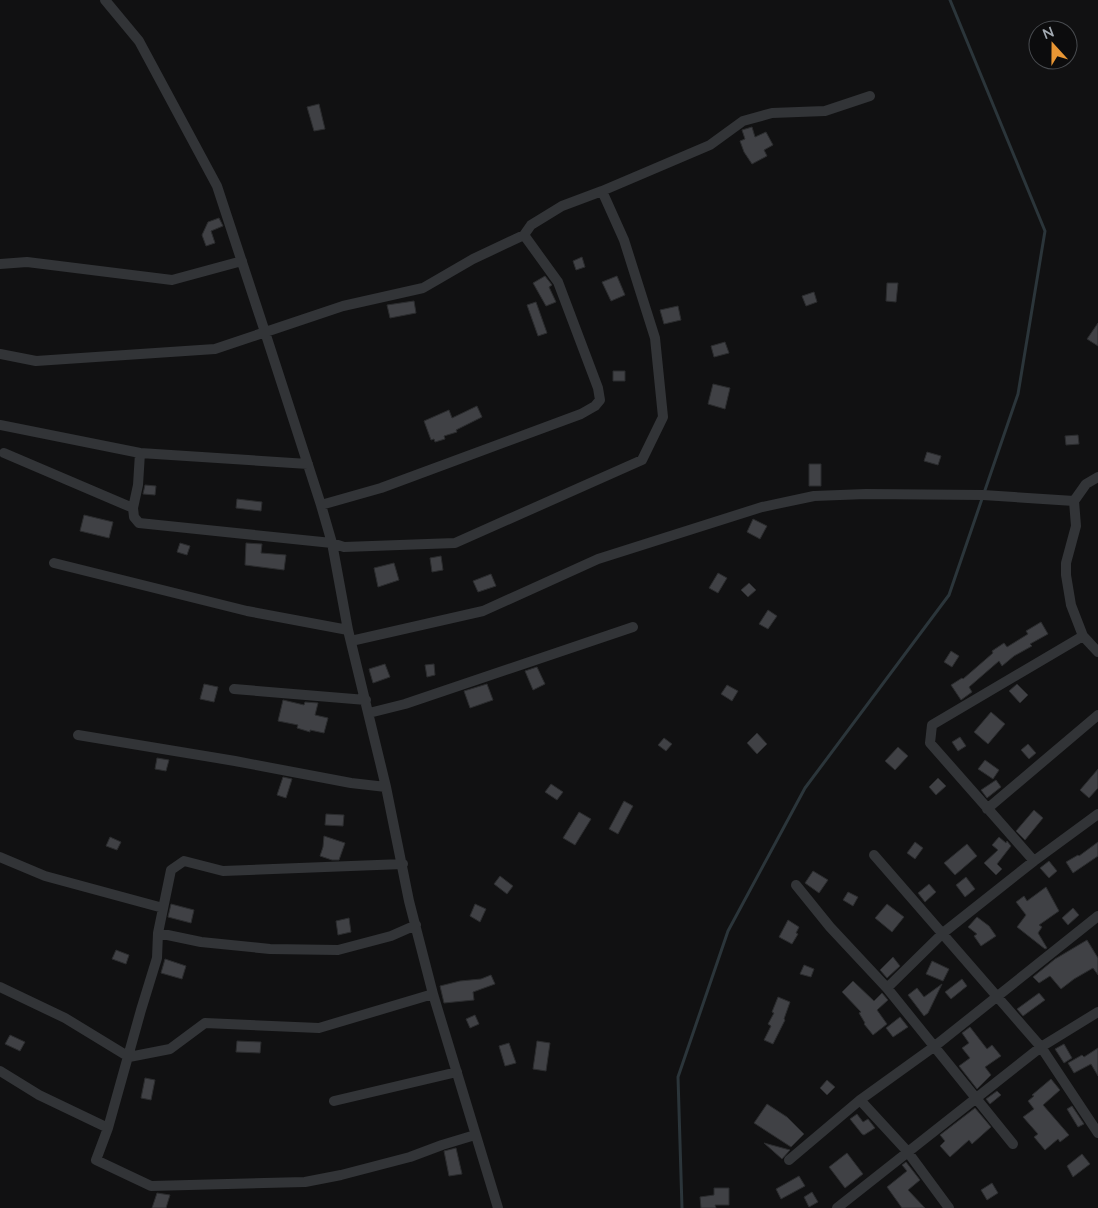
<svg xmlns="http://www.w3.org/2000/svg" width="1098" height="1208" viewBox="0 0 1098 1208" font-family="Lato,sans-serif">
	<rect width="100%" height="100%" fill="#111112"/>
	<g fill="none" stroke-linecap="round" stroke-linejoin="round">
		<path stroke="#2b353a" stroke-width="3" d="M682,1208L678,1077L728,931L805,788L949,595L1018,394L1045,231L950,0"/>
	</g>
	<path fill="#404145" stroke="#2b2c2e" d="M319,104L325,129L314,131L307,107Z
		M752,127L755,137L766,132L773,145L764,150L767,156L752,164L744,152L740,141L745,139L742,130Z
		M219,218L223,226L211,231L215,243L206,246L202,235L208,222Z
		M582,257L585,267L576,270L573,261Z
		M545,276L552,285L549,287L556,302L546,306L533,283Z
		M617,276L625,295L611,301L602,282Z
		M887,283H898L896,302L886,301Z
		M814,292L817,302L806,306L802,296Z
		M414,301L416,313L390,318L387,305Z
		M536,302L547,333L538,336L527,305Z
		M678,306L681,320L664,324L660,310Z
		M1098,323V346L1087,339Z
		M725,342L729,353L714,357L711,346Z
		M613,371H625V381H613Z
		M713,384L730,388L725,409L708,404Z
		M477,406L482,417L456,430L457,432L444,436L445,439L435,442L434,439L431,440L424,421L449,410L452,418Z
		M1078,435L1079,444L1066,445L1065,436Z
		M927,452L941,456L938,465L924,461Z
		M809,464H821V486H809Z
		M145,485L156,486L155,495L143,494Z
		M237,499L262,502L261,511L236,508Z
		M84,515L113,522L109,538L80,531Z
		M753,519L767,526L760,539L747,532Z
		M180,543L190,546L187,555L177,552Z
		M246,543L262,544L261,553L286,555L284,570L245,565Z
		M441,556L443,570L432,572L430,558Z
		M394,563L399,580L378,587L374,568Z
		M718,573L727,578L718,593L709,588Z
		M491,574L496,586L478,592L473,581Z
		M749,583L756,590L748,597L741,590Z
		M768,610L777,616L768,629L759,624Z
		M1041,622L1048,634L1030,644L1032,646L1014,656L1002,666L999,661L969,687L972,692L961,700L951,685L962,678L963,679L993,653L992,651L1004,643L1007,647L1028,634L1026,631Z
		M951,651L959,656L952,667L944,662Z
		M385,664L390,677L373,683L369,669Z
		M434,664L435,675L427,677L425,665Z
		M537,667L545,684L533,690L525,671Z
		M204,684L218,687L214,702L200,699Z
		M487,684L493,700L470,708L464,691Z
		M1017,684L1028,695L1020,703L1009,691Z
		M727,685L738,691L732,701L721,694Z
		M283,700L304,705L305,702L318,703L315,715L328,718L324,733L310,730V732L297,728L298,725L278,721Z
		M991,712L1005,724L988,744L974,732Z
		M757,733L767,744L757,754L747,743Z
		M960,737L966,746L958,751L952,742Z
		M664,738L672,744L666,751L658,745Z
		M1028,744L1036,753L1029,759L1021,750Z
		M898,747L908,756L895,770L885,761Z
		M157,758L169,760L166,771L155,769Z
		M985,760L999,770L993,779L978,769Z
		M1098,769V788L1089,798L1080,790Z
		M283,777L292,779L286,798L277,795Z
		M938,778L946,786L936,795L929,787Z
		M996,780L1001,787L987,798L981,790Z
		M551,784L563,792L557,800L545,792Z
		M624,801L633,806L618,834L609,829Z
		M1034,810L1043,818L1025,840L1016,831Z
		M579,812L591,819L575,845L563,838Z
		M326,814L344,815L343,826L325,825Z
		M324,836L345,843L339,860H332L320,856L323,847Z
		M110,837L121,842L117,850L106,846Z
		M999,837L1006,843L1007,841L1011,846L997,864L1002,869L996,875L984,863L998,850L992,845Z
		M915,842L923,848L915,859L907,853Z
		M1098,842V856L1073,873L1066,862L1078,855L1079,856Z
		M967,844L977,856L955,875L944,863Z
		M1049,861L1057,871L1049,878L1040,868Z
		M813,871L828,880L819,893L805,883Z
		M500,876L513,886L507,894L494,884Z
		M966,877L975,889L965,897L956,885Z
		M929,884L936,892L925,902L918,893Z
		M1046,887L1059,911L1039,925L1042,927L1038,933L1047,948L1045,949L1017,927L1026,915L1016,902L1024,896L1027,901Z
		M848,892L858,897L853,906L843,900Z
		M171,904L194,910L191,923L168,917Z
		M475,904L486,909L480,922L470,916Z
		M887,904L904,917L892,932L875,918Z
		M1073,908L1079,915L1068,925L1062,918Z
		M977,917L989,926L996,936L981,946L974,936L977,934L968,927Z
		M349,918L351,932L338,935L336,921Z
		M788,920L799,927L796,933L798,934L792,944L779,937Z
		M1087,940L1098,958V975L1093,968L1074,979L1061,989L1050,976L1039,983L1033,977L1055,959Z
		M116,950L129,955L126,964L112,959Z
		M893,957L900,966L887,978L880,970Z
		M165,959L186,966L182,979L161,973Z
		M932,961L949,969L943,981L926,974Z
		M804,965L814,969L811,977L800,974Z
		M491,975L495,984L473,992L474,1000L444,1003L440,986L460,981L481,979Z
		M962,979L967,986L951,999L945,992Z
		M853,981L874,1001L882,993L888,1000L877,1010L887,1024L873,1035L864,1024L865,1023L859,1013L861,1012L842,992Z
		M942,984L928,1013L924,1016L908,995L917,988L924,997Z
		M1039,993L1045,1000L1023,1016L1017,1009Z
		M778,997L790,1002L784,1019L785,1020L773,1044L764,1040L771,1026L768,1024L774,1013L772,1012Z
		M475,1015L479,1024L470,1028L466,1019Z
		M900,1017L908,1027L893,1037L886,1028Z
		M970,1027L987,1049L992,1045L1001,1056L985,1067L991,1075L977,1089L959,1066L970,1058L962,1048L969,1043L962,1033Z
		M10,1035L25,1042L20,1051L5,1044Z
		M237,1041L261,1042L260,1053L236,1052Z
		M537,1041L550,1043L546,1071L533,1069Z
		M509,1043L516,1063L505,1066L499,1046Z
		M1064,1044L1072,1058L1064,1063L1055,1049Z
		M1098,1048V1076L1091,1064L1074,1073L1068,1063L1082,1055L1084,1057Z
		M145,1078L155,1080L151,1100L141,1098Z
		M1051,1079L1060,1090L1043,1105L1069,1135L1060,1142L1058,1139L1045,1150L1034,1137L1038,1134L1023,1117L1034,1109L1028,1101L1034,1096L1032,1095Z
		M827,1080L835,1087L827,1095L820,1088Z
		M997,1091L1001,1095L990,1104L986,1099Z
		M767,1104L787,1117L804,1134L791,1147L754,1123Z
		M1072,1106L1084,1124L1078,1127L1067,1109Z
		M975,1108L991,1127L972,1144L969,1140L950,1157L940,1146L945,1141L940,1135Z
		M857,1114L863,1122L868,1119L875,1128L864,1135L862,1134L850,1119Z
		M764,1143L790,1150L782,1159Z
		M456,1148L462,1174L449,1176L444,1151Z
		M847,1153L863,1174L845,1188L829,1167Z
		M1082,1154L1090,1164L1073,1177L1067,1166Z
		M906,1162L920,1180L908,1190L925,1208H902L887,1187L907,1171L902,1165Z
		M799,1176L805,1186L781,1199L776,1189Z
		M992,1183L998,1193L987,1200L981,1190Z
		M714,1188H729V1205H715L716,1208H701L700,1197L714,1195Z
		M812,1192L818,1202L809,1207L804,1197Z
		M157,1193L170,1195L166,1208H152Z"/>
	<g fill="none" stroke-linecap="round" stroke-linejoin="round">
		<path stroke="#323437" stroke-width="10" d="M105,0L139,41L217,186L265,332L321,505L332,543L348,630L386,787L409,901L433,994L498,1208
			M0,264L27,262L172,280L242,261
			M0,354L36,361L215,349L343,306L423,288L473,259L524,235L531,225L562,206L602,191L710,145L743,121L772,113L825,111L870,96
			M0,425L140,453L308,464
			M4,453L133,508
			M140,453L138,485L133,508L134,517L139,523L332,543L344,547L455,543L642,460L663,417L655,338L624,240L602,191
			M1098,477L1086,484L1074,501L1076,526L1066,563V575L1071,605L1083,636L1098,652
			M321,505L381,488L581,414L595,406L600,400L598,388L558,282L524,235
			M54,563L247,611L348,630
			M351,641L483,611L598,559L762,507L814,496L866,494L983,495L1074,501
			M234,689L366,700
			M369,713L405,704L633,627
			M78,735L235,761L351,783L386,787
			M987,809L1098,715
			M874,855L1041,1047L1098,1133
			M0,857L45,876L163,908
			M1034,861L930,743L932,725L1083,636
			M403,864L223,871L184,861L171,870L158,933L157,958L141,1010L108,1128L96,1160L151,1186L305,1182L341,1175L410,1157L442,1145L475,1135
			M796,885L830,927L887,988L1013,1144
			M158,933L201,942L270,949L338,950L391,936L416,925
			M0,987L65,1018L129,1057L170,1049L205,1023L319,1028L433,994
			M887,988L943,933L1034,861L1098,814
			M0,1071L39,1095L108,1128
			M860,1100L907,1151L949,1208
			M334,1101L457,1072
			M789,1160L860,1100L935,1046L1098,916
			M837,1208L1041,1047L1098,1012"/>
	</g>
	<g transform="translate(1053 45) rotate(339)"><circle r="24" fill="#0c0c0d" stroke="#484b4f"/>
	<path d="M0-4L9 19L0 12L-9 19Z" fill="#e89634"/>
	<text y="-8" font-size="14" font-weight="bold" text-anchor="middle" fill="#a3aab2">N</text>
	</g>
</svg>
